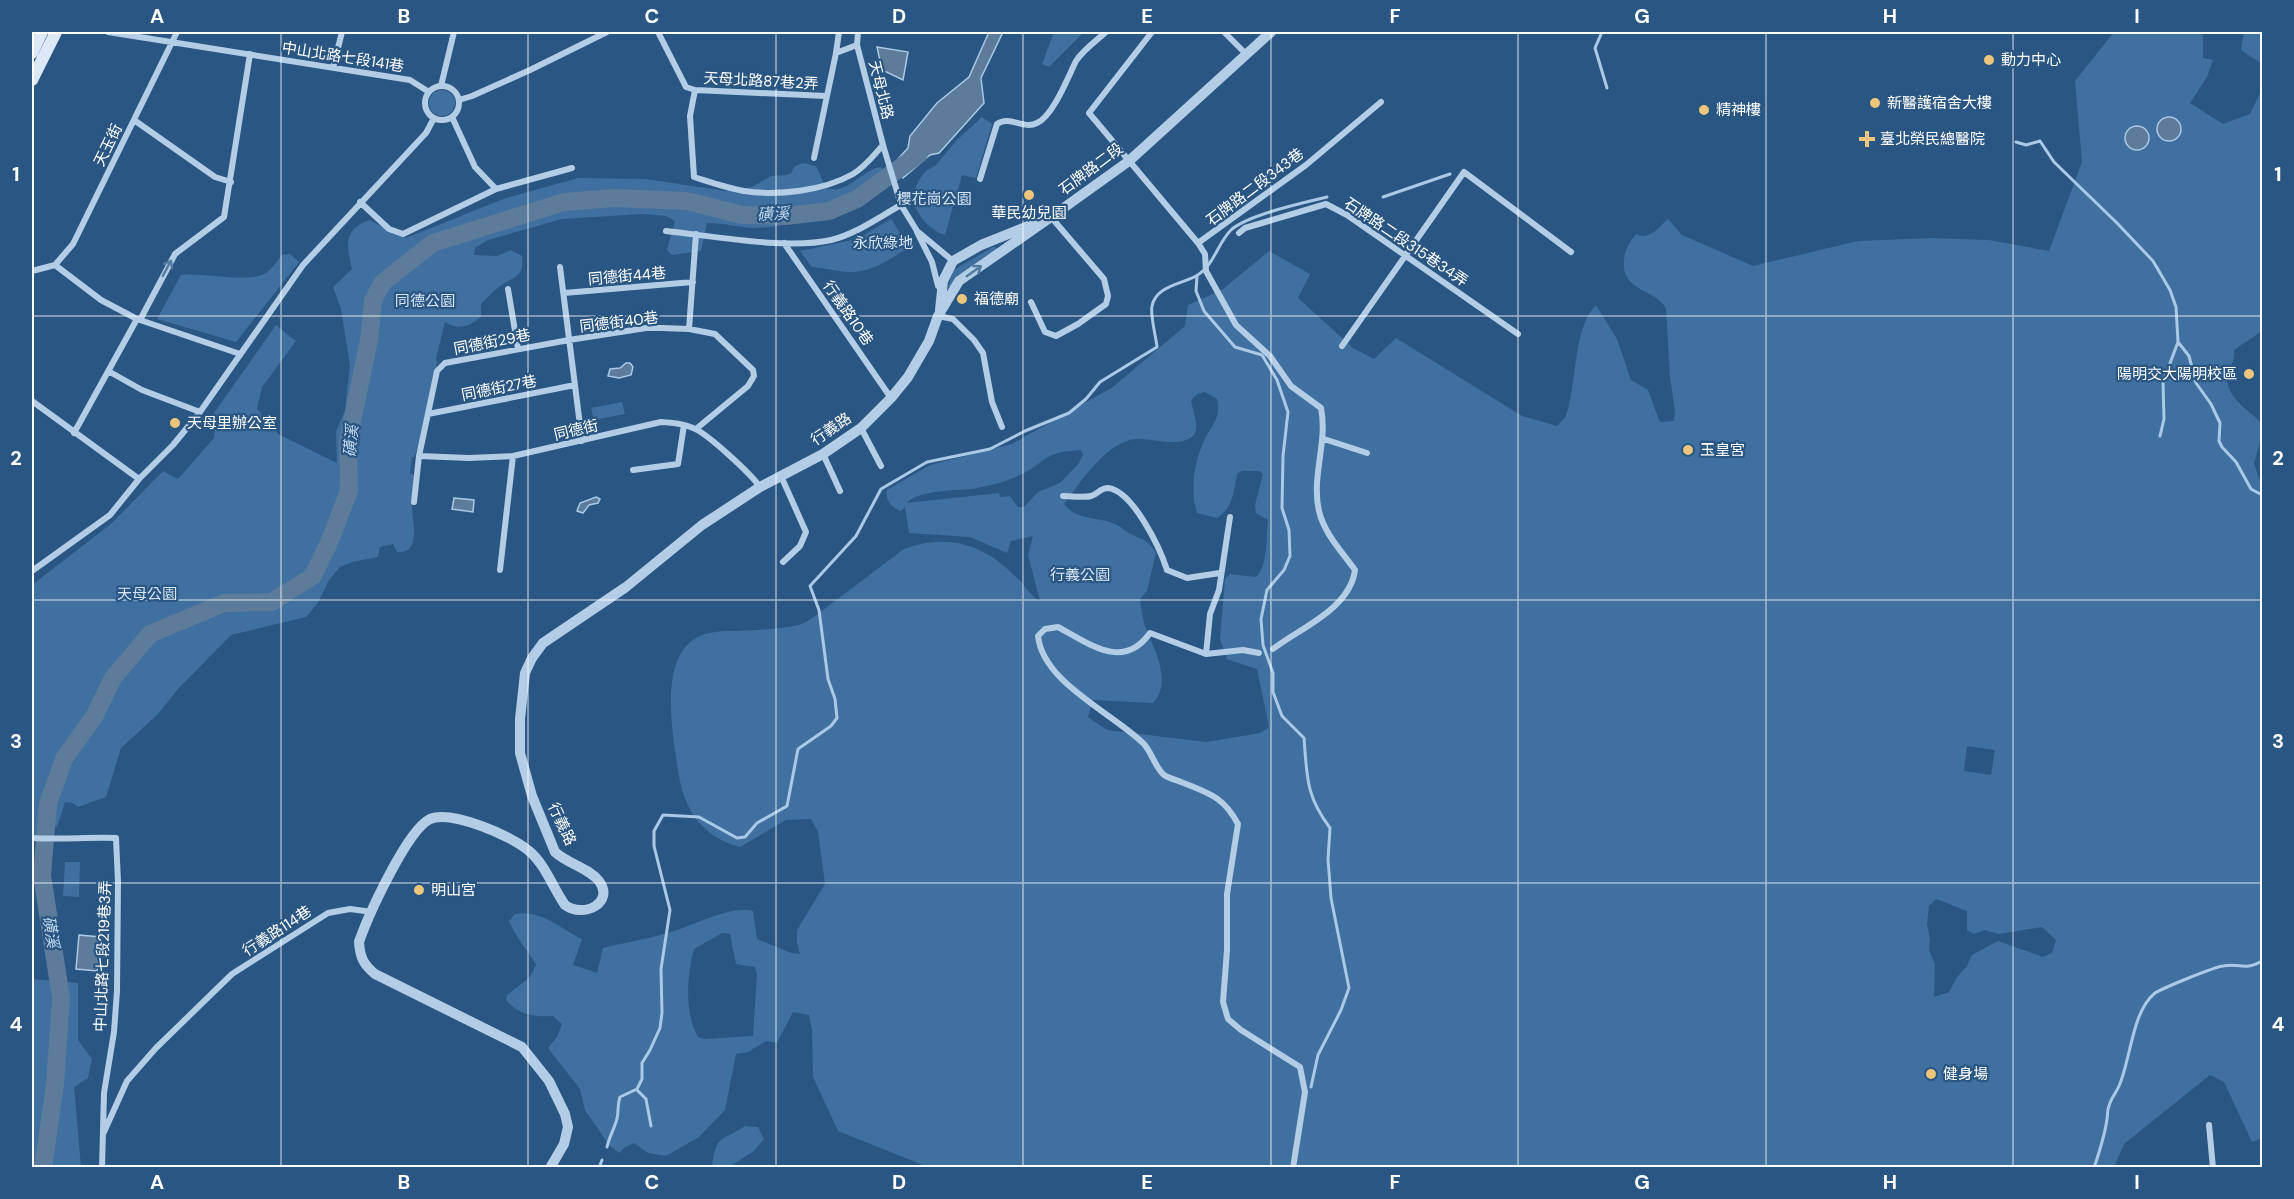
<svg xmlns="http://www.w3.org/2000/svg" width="2294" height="1199" viewBox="0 0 2294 1199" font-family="'DM Sans','Noto Sans TC',sans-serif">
	<rect width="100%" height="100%" fill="#2a5683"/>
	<path fill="#3f709f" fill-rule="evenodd" d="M1054,32H1084L1049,67L1042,64Z
		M2114,32H2203V58L2213,60L2207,77L2190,103L2223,124L2250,114L2262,89V331L2234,350C2235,363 2231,362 2228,373C2222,395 2249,411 2262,423V435L2254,463L2262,487V1138L2252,1142L2224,1082L2210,1075L2124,1144L2114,1167H928L838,1131L813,1077L812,1030L809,1015L793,1012L777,1043L766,1041L748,1052L736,1054L725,1110L699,1137L666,1156L648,1153L634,1143L624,1148L619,1153L609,1145L585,1110L580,1089L548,1048L557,1037L562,1024L553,1016C534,1017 519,1015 506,1000L507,995L530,977L536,965C528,950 515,937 509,921L515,914C540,909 560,928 582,939L573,965L597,973L603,948C628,942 653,938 677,930C697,924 732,905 753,911L757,939L791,953L800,954L797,943V930L825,884L818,832L811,819L786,820L740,847C701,837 684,809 678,771C673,736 658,660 696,638C707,631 724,631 736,631C753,630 791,629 804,623C812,619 820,612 827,607C853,588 878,568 904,549C948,533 984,544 1017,578C1025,585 1030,596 1040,601L1028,555L1033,536L1011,541L1007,553L970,537L909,533L905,507L901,511C891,507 885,501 887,490L930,465L1012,444L1113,387L1185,326L1188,305L1222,290L1269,251L1310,274L1298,298L1353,348L1374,359L1396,338L1522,416L1557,426C1560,422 1565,419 1566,415C1577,386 1573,326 1596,305L1617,339L1631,380L1648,390L1659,420L1661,422L1674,421L1675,410L1670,378L1666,308C1656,291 1626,290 1624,268C1623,253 1627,246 1636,234C1649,241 1659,227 1668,219L1682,235L1753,266L1858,241L1931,238L1989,240L2049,251L2082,162L2075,81ZM2162,119L2181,128L2177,138L2166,141L2157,129ZM2133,127H2140L2149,137L2147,145L2129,147C2124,140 2125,132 2133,127ZM1205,392L1217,399C1222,420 1210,425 1203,443C1194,464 1190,491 1197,513L1217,518C1233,508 1234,491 1237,474L1242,471H1259L1263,474L1255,505L1256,513L1268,520C1266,536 1268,566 1256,577L1230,574L1225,579L1220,639L1227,659L1257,669L1269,727L1260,733L1206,742L1107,730L1088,717L1093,700L1153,703C1174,681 1152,646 1144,623C1142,615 1141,607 1140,599L1147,591L1156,553C1147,539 1145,541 1131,534C1125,532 1121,526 1115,524C1097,516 1077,521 1064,504C1080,483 1103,447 1130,440C1148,435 1177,450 1193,436C1201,429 1192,409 1191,400L1197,394ZM1081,450L1083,455L1078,464L1060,483L1038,492L1024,507H1018L1010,496L1000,497L999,493L907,503C918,489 961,491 978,488C994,485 1012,480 1026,472C1037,466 1045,456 1058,453C1065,451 1073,451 1081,450ZM1967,746L1995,750L1991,775L1964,771ZM1936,899L1967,911V930L1974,934L1984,930L1999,934L2042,927L2056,940L2052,953L2043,957L1998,941L1972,955L1967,966L1957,977L1949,992L1934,997L1935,965L1929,950L1930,939L1927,924L1929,906ZM722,933L730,934L736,964L755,967L757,974L753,1036L704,1039L698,1037C684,1013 687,975 694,949Z
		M2244,32H2262V64L2241,50Z
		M429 103a13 13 0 1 1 26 0a13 13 0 1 1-26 0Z
		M982,117L992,124L976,178L962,175L945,235C927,229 918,215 911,198L919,180L926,171L936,165L957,140Z
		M803,163L816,166L826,188C847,196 862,169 881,167L886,172L888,187C854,208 794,228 753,228C738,227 723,223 707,223L701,251L672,255L667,250L675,221L666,216L643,214L562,219L488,240L475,248L474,255L497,256L511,250L522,256C525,278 513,276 499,287C492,292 487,298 481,304V317C470,326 458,331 445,322L436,358L437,363L420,443L414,457H412L410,473L415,476C414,486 412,496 412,505C412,520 422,555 397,552L393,544L380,547L378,557L352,562L340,567L329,580L318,603L306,617L231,635L178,689L158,714L121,748L106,797L78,807L73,803L65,802L57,827L43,826L32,841V585L112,523L163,471L178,479L214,438L215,426L212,416L276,325L296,341L262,387L257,409L278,434L337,463L336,432L345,410L350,365L341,309L333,287L352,269C347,247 342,230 369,220L406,238L503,199L578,178L646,179L725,191L752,187L771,176L787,175L791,173L795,166Z
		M891,219L909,247C894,257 875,270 856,272C843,273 826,268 812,267L800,251L857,239Z
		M993,247H995L998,250L951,288L948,287L953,271L957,268Z
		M290,254L299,262L236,342L157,319L181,275C205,272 248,284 266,273C272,269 277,261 282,255Z
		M622,402L625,414L594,420L591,408Z
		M65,862H80L79,897L63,896Z
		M32,979L78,983V1040L92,1059L88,1078L74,1087L81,1167H32Z
		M745,1126L758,1127L764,1139L754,1151L729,1167H712C716,1134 721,1142 745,1126Z"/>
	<path fill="#5d7b9a" stroke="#a9c9e6" stroke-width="1.5" d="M989,32H1003L981,78L984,103L939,153L930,155L903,178L898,159L908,148L910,136L937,103L969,77Z
		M877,47L908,52L903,80L882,70Z
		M2157 129a12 12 0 1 1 24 0a12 12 0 1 1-24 0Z
		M2125 138a12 12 0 1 1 24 0a12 12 0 1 1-24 0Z
		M626,363H630L633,367L631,375L619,378L608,376L610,369L620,368Z
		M596,497L600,499L598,503L589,505L583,513L577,511L580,503Z
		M454,498L474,500L473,512L452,509Z
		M79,935L101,937L97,971L76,969Z"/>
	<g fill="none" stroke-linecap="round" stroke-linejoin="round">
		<path stroke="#a9c9e6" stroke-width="3" d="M1602,32L1595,48L1607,88
			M2016,142L2026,145L2040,141L2054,162L2117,223L2153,261L2170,290L2176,307L2178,342L2189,356L2196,383L2211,404L2220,423L2219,441L2222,447L2236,462L2251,489L2262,495
			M1383,197L1450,174
			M1197,276L1196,291L1204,311L1235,347L1262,355L1277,380L1288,412L1283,456L1282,508L1289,530L1290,556L1284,570L1267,590L1261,619L1263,645L1273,673V692L1282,716L1304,738C1307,777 1306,796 1330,828L1328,859L1331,898L1349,988L1341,1010L1318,1055L1311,1087
			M2160,436L2164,419L2163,382L2178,342
			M637,1090L646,1099L651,1126
			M607,1147C609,1138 613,1131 616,1122C619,1115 617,1106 620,1097L637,1089L642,1079V1063L650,1050L660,1028L662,1013L661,969L670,910L654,846V831L663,815L699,817L737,838L745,837L757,823L787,806L798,749L831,726L837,718L835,699L828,679L819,610L810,586L856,536L881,489L927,462L990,449L1025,431L1069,413L1086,399L1100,382L1157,347C1156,337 1150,315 1152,306C1156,286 1182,284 1196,276C1215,265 1217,243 1232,229C1251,214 1303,203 1327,197
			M599,1168L602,1160
			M2094,1168C2099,1153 2105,1135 2107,1119C2108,1114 2107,1110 2109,1106C2111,1098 2116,1093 2119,1086C2131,1059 2132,1011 2155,993C2163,988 2214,967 2223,966C2241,963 2244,971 2262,961"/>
		<path stroke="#5d7b9a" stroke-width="18" d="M43,1168L55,1084L61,998L42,875L48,804L64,759L95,715L113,678L150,634L224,603L272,602L313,576L328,545L349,491L348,441L369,340L373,301L382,283L433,243L564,202L614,198L687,201L742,215L785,216L829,211L857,199L919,154"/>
		<path stroke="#b4cde6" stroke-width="6" d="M108,32L410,80L429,92
			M658,32L686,87L695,90L826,96
			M858,32L857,45L883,145L901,205L917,231L953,261
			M1152,32L1089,113L1198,243L1306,165L1381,102
			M1224,32L1246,54
			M836,53L839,32
			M333,68L342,32
			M425 103a17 17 0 1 1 34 0a17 17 0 1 1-34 0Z
			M441,86L454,32
			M695,90L690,116L694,177C710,182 727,188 744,191C778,196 823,191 853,174C865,167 874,155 883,145
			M459,100L472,96L530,70L607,32
			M452,117L475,167L496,189
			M134,120L215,177L231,182
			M814,158L836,53L857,45
			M980,179L997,124C1010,115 1023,130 1037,123C1053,116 1068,77 1076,61C1083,50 1097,40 1106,32
			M360,202L389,229L403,234L496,189L572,168
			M666,231C713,236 787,250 831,240C856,234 879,217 901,205
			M917,232L932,262L938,286
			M1239,233L1245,228L1326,204L1347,215L1518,334
			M784,243L891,398
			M1198,243L1205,254L1206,271L1236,325L1270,356L1291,386L1321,408C1328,442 1311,477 1319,511C1324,533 1342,552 1355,570C1350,609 1300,628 1273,649
			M55,265L101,300L137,319L240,354
			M560,267L582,441
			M32,271L55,265L73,244L177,32
			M508,289L518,349
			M564,293L693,282
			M1031,302L1045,332L1056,336L1078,324L1106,304L1108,296L1104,279L1051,217
			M938,314V316L953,319L974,340L983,353L992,402L1002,427
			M140,320L175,254L224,217L250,54
			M689,329L696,234
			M1342,346L1464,172L1571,252
			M110,372L142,390L200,412
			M32,401L139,479
			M428,414L575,385
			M861,428L881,466
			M74,433L137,319
			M1324,439L1367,453
			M823,454L840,491
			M419,456L437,371L445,363L569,340L646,328H662L689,329L715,334L753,370L754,376L748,386L696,429
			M633,470L678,464L684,425
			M781,476L806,532L800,546L783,562
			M1063,496C1071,496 1084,498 1091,496C1098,494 1100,488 1108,488C1133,491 1160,548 1167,570L1187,578L1220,573
			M414,502L419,456L469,458L513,456L661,422C673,423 682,423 693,428C707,433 751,474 760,487
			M500,570L513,456
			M32,571L110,515L139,479L173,445L200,412L303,265L426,133L434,118
			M1259,653L1243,650L1206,654L1150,633C1123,671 1090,644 1058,627L1045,629L1038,636C1043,683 1113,713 1144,744C1152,753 1155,767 1164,775C1168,778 1176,780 1181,782C1208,793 1223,796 1238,824L1227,894V950L1223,1002L1228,1019L1241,1030L1300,1067L1305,1092L1293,1168
			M1206,654L1210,614L1219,590L1230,517
			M32,838C60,840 87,837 116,838L118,882L117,991L114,1032L104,1093L102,1168
			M2209,1125L2213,1168
			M104,1132L127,1081L156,1048L232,974L328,913L350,909L372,912"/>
		<path stroke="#b4cde6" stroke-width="10" d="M940,310L943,281L953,261L981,245L1051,217L1129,161L1271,32
			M550,1168L564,1144L568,1127L565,1114L549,1081L522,1047L375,974C363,964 360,957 359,942C368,916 407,830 430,819C452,810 512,836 529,851C545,864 553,888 565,905C584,919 615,902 599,881C589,868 568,864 555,852L532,796L520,753V719L525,673L532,658L543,643L626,587L702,525L760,487L823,454L861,428L891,398L908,377L929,341L938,316L959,281L1051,217"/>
		<path stroke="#dde9f6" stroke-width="12" d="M32,53L42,32
			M32,80L56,32"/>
	</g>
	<defs><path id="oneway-shaft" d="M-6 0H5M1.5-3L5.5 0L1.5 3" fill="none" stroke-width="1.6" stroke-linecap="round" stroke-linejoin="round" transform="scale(1.5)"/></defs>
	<g stroke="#537aa1">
		<use href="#oneway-shaft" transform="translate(167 268) rotate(-62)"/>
		<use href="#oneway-shaft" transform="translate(974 271) rotate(-35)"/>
	</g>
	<path fill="none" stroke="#fff" stroke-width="1.5" stroke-opacity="0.55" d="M281,32V1168M528,32V1168M776,32V1168M1023,32V1168M1271,32V1168M1518,32V1168M1766,32V1168M2013,32V1168M32,316H2262M32,600H2262M32,883H2262"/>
	<g fill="#ecc67b" stroke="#2a5683" stroke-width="2">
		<circle cx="1989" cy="60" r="6"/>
		<circle cx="1875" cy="103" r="6"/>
		<circle cx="1704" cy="110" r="6"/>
		<path d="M1864 130h6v6h6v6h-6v6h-6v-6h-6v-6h6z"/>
		<circle cx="1029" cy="195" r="6"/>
		<circle cx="962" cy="299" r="6"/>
		<circle cx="2249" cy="374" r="6"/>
		<circle cx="175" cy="423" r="6"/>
		<circle cx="1688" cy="450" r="6"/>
		<circle cx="419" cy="890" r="6"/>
		<circle cx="1931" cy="1074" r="6"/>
	</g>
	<g text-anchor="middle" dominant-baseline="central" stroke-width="4.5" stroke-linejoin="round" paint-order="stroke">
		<g font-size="15" fill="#fff" stroke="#2a5683">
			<text transform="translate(343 57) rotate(9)">中山北路七段141巷</text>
			<text transform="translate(761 81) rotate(3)">天母北路87巷2弄</text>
			<text transform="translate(881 90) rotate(76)">天母北路</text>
			<text transform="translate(108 145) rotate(-64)">天玉街</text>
			<text transform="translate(1091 169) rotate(-37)">石牌路二段</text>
			<text transform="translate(1255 187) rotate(-37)">石牌路二段343巷</text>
			<text transform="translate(1406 242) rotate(34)">石牌路二段315巷34弄</text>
			<text transform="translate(627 276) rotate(-5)">同德街44巷</text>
			<text transform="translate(848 313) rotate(55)">行義路10巷</text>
			<text transform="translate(619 322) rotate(-7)">同德街40巷</text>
			<text transform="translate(492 342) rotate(-11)">同德街29巷</text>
			<text transform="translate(499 388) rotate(-11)">同德街27巷</text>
			<text transform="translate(831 429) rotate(-34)">行義路</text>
			<text transform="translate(576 430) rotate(-13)">同德街</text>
			<text transform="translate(562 824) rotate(65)">行義路</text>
			<text transform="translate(277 931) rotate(-33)">行義路114巷</text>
			<text transform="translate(103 956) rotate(-88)">中山北路七段219巷3弄</text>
		</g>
		<g font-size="15" fill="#fff" stroke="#2a5683" text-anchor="start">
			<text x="2001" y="60">動力中心</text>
			<text x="1887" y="103">新醫護宿舍大樓</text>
			<text x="1716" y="110">精神樓</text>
			<text x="1880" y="139">臺北榮民總醫院</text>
			<text x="1029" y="213" text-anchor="middle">華民幼兒園</text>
			<text x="974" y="299">福德廟</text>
			<text x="2237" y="374" text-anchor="end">陽明交大陽明校區</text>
			<text x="187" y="423">天母里辦公室</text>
			<text x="1700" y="450">玉皇宮</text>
			<text x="431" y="890">明山宮</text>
			<text x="1943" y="1074">健身場</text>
		</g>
		<g font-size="15" fill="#d7e6f5" stroke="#2a5683">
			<text x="934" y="199">櫻花崗公園</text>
			<text x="883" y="243">永欣綠地</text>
			<text x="425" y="301">同德公園</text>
			<text x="1080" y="575">行義公園</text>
			<text x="147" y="594">天母公園</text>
		</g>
		<g font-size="16" font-style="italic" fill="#bfd7ee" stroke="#2a5683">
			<text transform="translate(773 214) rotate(-3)">磺溪</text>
			<text transform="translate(351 441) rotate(-85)">磺溪</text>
			<text transform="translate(51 932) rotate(81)">磺溪</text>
		</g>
	</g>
	<rect width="2294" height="1199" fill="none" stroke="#2a5683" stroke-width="66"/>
	<rect x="33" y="33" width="2228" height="1133" fill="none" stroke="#fff" stroke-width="2"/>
	<g font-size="20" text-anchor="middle" font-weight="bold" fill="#fff">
		<text x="157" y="23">A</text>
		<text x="404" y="23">B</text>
		<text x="652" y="23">C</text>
		<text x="899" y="23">D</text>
		<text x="1147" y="23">E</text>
		<text x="1395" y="23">F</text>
		<text x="1642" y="23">G</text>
		<text x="1890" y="23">H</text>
		<text x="2137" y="23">I</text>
		<text x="16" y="181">1</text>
		<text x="2278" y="181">1</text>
		<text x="16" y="465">2</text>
		<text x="2278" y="465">2</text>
		<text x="16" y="748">3</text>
		<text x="2278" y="748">3</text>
		<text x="16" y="1031">4</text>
		<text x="2278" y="1031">4</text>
		<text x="157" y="1189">A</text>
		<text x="404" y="1189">B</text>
		<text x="652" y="1189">C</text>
		<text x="899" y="1189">D</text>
		<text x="1147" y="1189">E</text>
		<text x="1395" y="1189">F</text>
		<text x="1642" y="1189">G</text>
		<text x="1890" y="1189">H</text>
		<text x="2137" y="1189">I</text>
	</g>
</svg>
